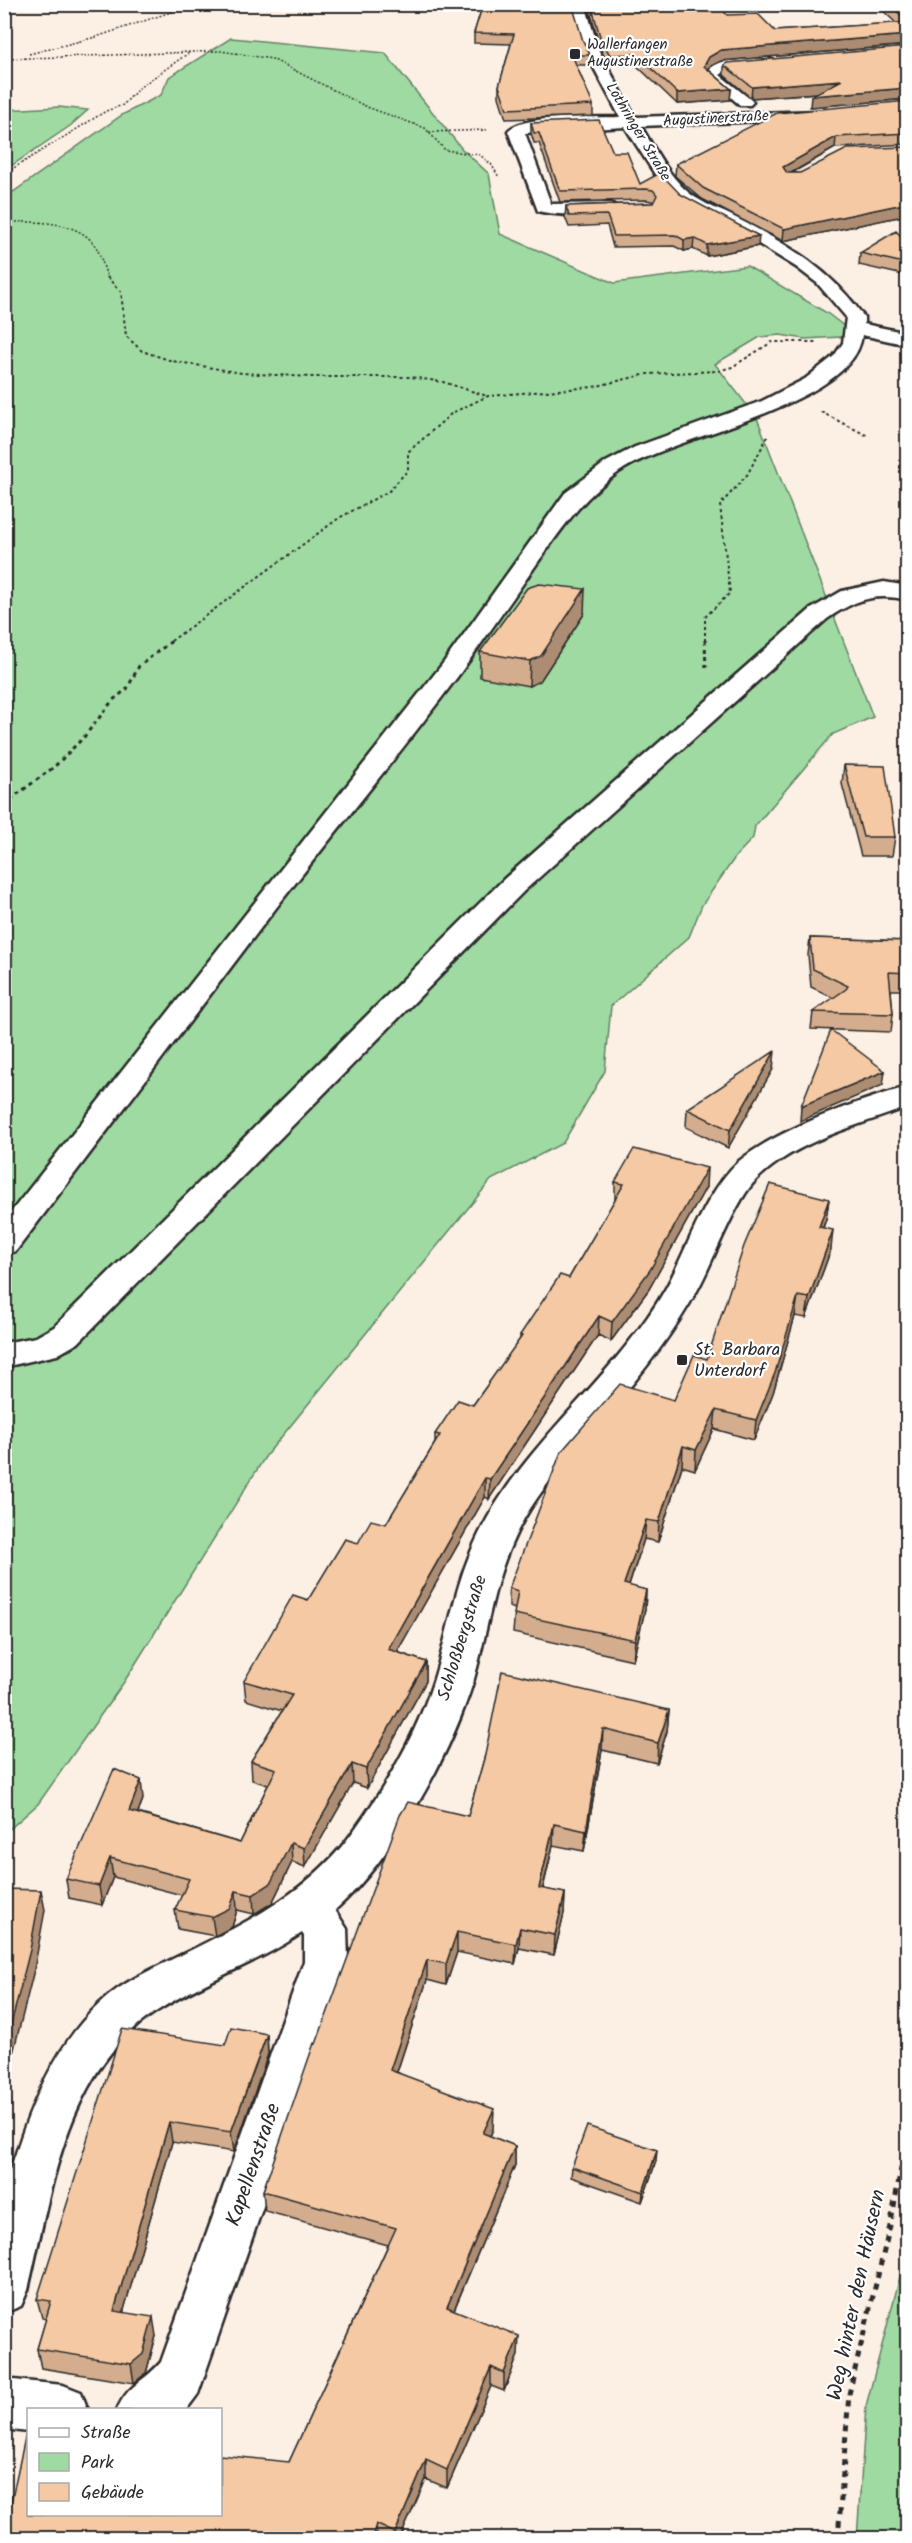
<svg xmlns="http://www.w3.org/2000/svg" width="912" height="2543" viewBox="0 0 912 2543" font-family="Kalam,sans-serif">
	<rect width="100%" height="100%" fill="#fcefe4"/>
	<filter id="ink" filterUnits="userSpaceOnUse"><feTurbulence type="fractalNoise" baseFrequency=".0167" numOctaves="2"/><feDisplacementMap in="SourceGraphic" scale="12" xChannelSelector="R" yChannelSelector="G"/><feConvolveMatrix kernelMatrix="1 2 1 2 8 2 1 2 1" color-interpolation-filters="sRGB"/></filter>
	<g filter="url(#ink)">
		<path fill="#9edaa1" stroke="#648266" stroke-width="1.5" d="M231,38L385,53L462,149L489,174L500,234L614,283L747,266L827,313L857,336L805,339L780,335L760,337L715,364L757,418L873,717L833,734L755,826L753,838L736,856L702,905L689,937L611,1006L605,1071L563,1143L491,1180L265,1457L124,1682L38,1804L5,1833V198L122,115L161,95L169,77Z
			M59,107L88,110L70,126L5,170V110Z
			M907,2250V2538H857L866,2406Z"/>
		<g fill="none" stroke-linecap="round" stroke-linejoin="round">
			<defs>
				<path id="minor" d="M571,4H585L599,51L635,117L820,111L823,114L815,119L641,126C655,150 668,175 689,193C703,204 723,211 738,219C788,244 832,271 864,317V324L908,333V345L862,335C855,406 671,435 619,472C582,498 564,526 538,562C512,599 487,636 461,672C402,751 339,827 279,904C191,1020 103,1136 16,1251L4,1254V1221L444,662L565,493L606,462L635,447L762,401L805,379L834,356L843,343L846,317L817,283L796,267L749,238L680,203L656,176L625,127L525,133L551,204L611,203L619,208C610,219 552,215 538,211L508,131C522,114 597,118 620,117L585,51Z
					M768,58L775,62L773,65L726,71L720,75L750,99L753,102L750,105H740L706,76C710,56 752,59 768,58Z
					M884,582L908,586V600C875,592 854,600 827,619L524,891L78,1343L57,1355L4,1367V1343L36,1337L54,1327L504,879L811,609L842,591Z
					M908,1087V1107C857,1126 795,1141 756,1180C735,1201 714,1260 698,1289C673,1334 642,1374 608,1413C572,1454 532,1495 511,1545C492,1588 487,1634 474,1679C451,1755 394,1857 335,1910L347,1929L348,1961L198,2394L186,2410H117C128,2384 143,2383 161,2362L304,1961V1936L302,1933C256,1964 203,1981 157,2011C65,2070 51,2193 28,2290L21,2306L4,2313C4,2274 0,2230 4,2192C6,2179 12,2165 16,2153C37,2086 72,2011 137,1977C217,1935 301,1906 355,1829C388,1783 417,1733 434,1679C448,1635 454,1589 473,1547C517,1446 612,1383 666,1288C687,1250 706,1191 738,1162C774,1131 861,1099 908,1087Z
					M4,2379L63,2385L81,2392L88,2410H28V2432L4,2429Z"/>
			</defs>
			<use href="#minor" stroke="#2b2b2b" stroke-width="5"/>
			<path stroke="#2b2b2b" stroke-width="1.5" stroke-dasharray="2 2" stroke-linecap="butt" d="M29,54L96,37L195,4
				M4,59L221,51L272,59L367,107L425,128L445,150L480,155L491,164L499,177
				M429,132L488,130
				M4,174L106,111L123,105L140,87L190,52
				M4,222C33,222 79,219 96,247C102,257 103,268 108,278"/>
			<path stroke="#2b2b2b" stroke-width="2" stroke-dasharray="3 3" stroke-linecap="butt" d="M107,277L121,292L126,336L142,351L172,361L242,373L310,377H410L443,382L487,396
				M821,412L868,436
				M171,641L339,518L389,491L408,470V452L452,413L488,396L593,387L647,374L718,371L732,367L772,342H816
				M705,641V617L730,593L720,505L747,475L768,436"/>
			<path stroke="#2b2b2b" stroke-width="3" stroke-dasharray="4 4" stroke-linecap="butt" d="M705,640L706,671
				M4,804L54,767L84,737L113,700L127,689L139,666L173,640"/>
			<path stroke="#2b2b2b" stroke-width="5" stroke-dasharray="6 6" stroke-linecap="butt" d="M908,1916V1947
				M838,2538L849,2394L891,2222L908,2131"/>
			<use href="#minor" fill="#fff" fill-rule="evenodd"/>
		</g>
		<path fill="#d3ad8d" stroke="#2b2b2b" stroke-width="1.5" d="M483,4L583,41L590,55V65H576L593,105V116L506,119L499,97V86L511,44L474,43V33Z
			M588,4H718L727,15L775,31L896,23L876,4H908V45L721,61L709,67L708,69L731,89L730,100L677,104L636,65H609L601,50Z
			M908,47V99L810,107L818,93L751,98L724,75V65Z
			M908,101V144L835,148L792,173H800L908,147V215L783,241L702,199L675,176L676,164Z
			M531,123L613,152L640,184L680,194L758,246L707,256L693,249L684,251L674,246L613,247L607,225L569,227L565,217L566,206L653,203V202L652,201L646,200L560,202L539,143H534L531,133Z
			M901,236L908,237V276L859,265L860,253Z
			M584,614L540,681L529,686L480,677V652Z
			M844,765L895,837L892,856H861L842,784Z
			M810,938L908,941V990H891L893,1014L891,1032L811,1029L813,1012L834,998L811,987L808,955Z
			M773,1069L728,1148L686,1127L687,1109Z
			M615,1182L706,1187L649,1289L611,1341L598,1335L489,1499L485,1497L397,1652L426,1662V1681L367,1788L353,1783L305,1867L292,1862L272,1903L254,1914L237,1910L232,1927L215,1936L178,1929L175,1910L182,1895L113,1877L102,1905L69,1898L66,1879L143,1799L138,1813L240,1843L268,1785L252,1780L251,1761L282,1711L246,1700L244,1681L308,1600L358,1543L386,1524L435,1443V1434L473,1405L520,1339V1335L569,1278L615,1200Z
			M829,1199L826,1219L823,1228L831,1249L806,1318L795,1316L773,1393L754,1440L714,1429L695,1470L682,1466L658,1542L644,1539L629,1586L646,1590L645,1610L633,1660L513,1633L515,1609L509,1607V1588L674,1400L707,1359Z
			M669,1710L667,1731L657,1763L602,1750L584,1851L553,1845L543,1889L565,1893L564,1913L554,1955L519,1948L515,1964L457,1952L446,1985L427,1980L397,2072L493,2129L490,2136L515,2146V2165L454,2310L518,2355L504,2391L491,2386L447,2488L426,2479L400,2538H4L28,2514L289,2462L388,2245L265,2211L263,2191L316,2044L468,1816L485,1755Z
			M267,2034L268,2054L234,2152L172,2142L123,2313L156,2336L146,2373L134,2383L41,2368L37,2349L46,2319L42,2318L37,2299L225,2045Z
			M656,2161L642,2202L571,2177L572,2167Z"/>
		<path fill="#ac8d73" stroke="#2b2b2b" stroke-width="1.5" d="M908,35V45L721,61L709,67L704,77V66L709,57L721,50Z
			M842,80L841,91L751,98L752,87Z
			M908,88V99L810,107L811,96Z
			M731,89L730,100L677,104V93Z
			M836,137L835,148L782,178L783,167Z
			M908,203V215L783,241L784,229Z
			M759,236L758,246L707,256V245Z
			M694,238L693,249L684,251V240Z
			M585,589L584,614L540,681L529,686L530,661Z
			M775,1051L773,1069L728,1148L730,1130Z
			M885,1071L883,1085L800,1121L801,1106Z
			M707,1168L706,1187L649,1289L611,1341L612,1322Z
			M829,1199L826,1219L816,1246L819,1227Z
			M833,1230L831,1249L806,1318L809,1298Z
			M798,1296L795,1316L773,1393L754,1440L756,1420Z
			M599,1316L598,1335L489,1499L490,1479Z
			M716,1410L714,1429L695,1470L696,1450Z
			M683,1446L682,1466L658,1542L659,1522Z
			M485,1478V1497L388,1668V1649Z
			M646,1520L644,1539L623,1604L624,1584Z
			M646,1590L645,1610L633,1660L635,1640Z
			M426,1662V1681L367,1788L366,1769Z
			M669,1710L667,1731L657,1763L658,1743Z
			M603,1729L602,1750L584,1851L586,1831Z
			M352,1764L353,1783L305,1867L304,1848Z
			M141,1780L143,1799L131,1830L129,1811Z
			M554,1824L553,1845L538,1908L539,1888Z
			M291,1843L292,1862L272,1903L254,1914L253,1895Z
			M110,1858L113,1877L102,1905L99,1886Z
			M41,1890L45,1910L34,1970L4,2089V2052Z
			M236,1891L237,1910L232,1927L215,1936L212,1917Z
			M565,1893L564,1913L554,1955L555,1935Z
			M520,1928L519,1948L515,1964L516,1944Z
			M457,1932V1952L446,1985V1964Z
			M427,1960V1980L391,2090L390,2070Z
			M267,2034L268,2054L234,2152L231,2132Z
			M494,2109L493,2129L483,2153V2133Z
			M169,2122L172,2142L118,2331L114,2311Z
			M515,2146V2165L447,2326V2307Z
			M657,2150L656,2161L642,2202L643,2192Z
			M153,2317L156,2336L146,2373L134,2383L131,2364Z
			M519,2336L518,2355L504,2391V2373Z
			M491,2367V2386L447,2488V2470Z
			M426,2460V2479L400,2538H395V2533Z
			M376,2524L377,2538H372Z"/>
		<path fill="#f5c9a4" stroke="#2b2b2b" stroke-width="1.5" d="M483,4H572L583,41L590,55H572L593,105L507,109L499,86L514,34L474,33Z
			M591,4H718L727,15L758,14L775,31L908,22V35L721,50L709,57L704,66L731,89L677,93L636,54L610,55L601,40Z
			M888,4H908V21Z
			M908,47V88L811,96L842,80L752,87L724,65L727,63Z
			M908,101V133L836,137L783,167L787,173H800L847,149L908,147V203L784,229L703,188L676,164L777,113Z
			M599,120L613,152H627L640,184L660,173L680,194L759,236L707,245L694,238L684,240L675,235L614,236L607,215L569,216L566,206L653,203L657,195L653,190L646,189L560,191L539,133H534L531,123Z
			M896,231L901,236L908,237V264L860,253Z
			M539,584L585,589L541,656L530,661L480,652L527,588Z
			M844,765L885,766L895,837H863Z
			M810,938L908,941V973L889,972L893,1014L813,1012L846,989L848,986L813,969Z
			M831,1030L885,1071L801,1106Z
			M775,1051L730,1130L687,1109Z
			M634,1149L707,1168L650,1270L612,1322L599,1316L490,1479L485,1478L420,1592L388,1649L426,1662L366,1769L352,1764L304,1848L291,1843L270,1884L253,1895L236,1891L230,1908L212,1917L175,1910L189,1879L110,1858L99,1886L66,1879L114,1769L141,1780L129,1811L240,1843L276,1769L251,1761L292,1695L244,1681L293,1595L308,1600L345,1539L358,1543L371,1520L386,1524L440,1435L435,1434L458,1400L473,1405L522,1336L520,1335L560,1275L569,1278L624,1184L615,1182Z
			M770,1184L829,1199L819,1227L833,1230L809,1298L798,1296L775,1373L756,1420L716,1410L696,1450L683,1446L659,1522L646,1520L624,1584L646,1590L635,1640L514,1614L518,1591L509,1588L561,1452L620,1384L674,1400L694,1355L707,1359L744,1246Z
			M502,1671L669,1710L658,1743L603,1729L586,1831L554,1824L539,1888L565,1893L555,1935L520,1928L516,1944L457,1932L446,1964L427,1960L390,2070L494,2109L483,2133L515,2146L447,2307L519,2336L504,2373L491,2367L447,2470L426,2460L395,2533L376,2524L372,2538H4V2534L28,2424V2514H220V2455L289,2462L396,2228L263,2191L314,2043L316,2044L400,1815L408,1802L468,1816L485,1755Z
			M4,1889L41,1890L30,1950L4,2052Z
			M231,2027L267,2034L231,2132L169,2122L114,2311L153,2317L143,2354L131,2364L37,2349L51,2301L37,2299L122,2029L225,2045Z
			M587,2126L657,2150L643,2192L572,2167Z"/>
	</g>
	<g fill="#2b2b2b" stroke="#fff" stroke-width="2">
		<rect x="569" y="48" width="12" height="12" rx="3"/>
		<rect x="676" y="1354" width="12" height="12" rx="3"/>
	</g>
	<g text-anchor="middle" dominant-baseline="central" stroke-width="4.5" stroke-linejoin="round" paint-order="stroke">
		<g font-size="15" fill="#2b2b2b" stroke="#fff" text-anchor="start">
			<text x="587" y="45">Wallerfangen<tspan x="587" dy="17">Augustinerstraße</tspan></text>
		</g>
		<g font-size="15" fill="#2b2b2b" stroke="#fff">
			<text transform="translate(716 119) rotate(-3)">Augustinerstraße</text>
			<text transform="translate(638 132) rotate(59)">Lothringer Straße</text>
		</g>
		<g font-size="18" fill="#2b2b2b" stroke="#fff" text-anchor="start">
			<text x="694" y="1350">St. Barbara<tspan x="694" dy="21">Unterdorf</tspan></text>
		</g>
		<g font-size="18" fill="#2b2b2b" stroke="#fff">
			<text transform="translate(463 1638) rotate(-73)">Schloßbergstraße</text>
		</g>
		<g font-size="21" fill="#2b2b2b" stroke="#fff">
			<text transform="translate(254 2165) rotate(-71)">Kapellenstraße</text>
			<text transform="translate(857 2295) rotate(-78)">Weg hinter den Häusern</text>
		</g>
	</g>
	<rect width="912" height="2543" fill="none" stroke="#fff" stroke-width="24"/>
	<rect x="12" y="12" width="888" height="2519" fill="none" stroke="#2b2b2b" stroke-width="2" filter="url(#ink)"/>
	<rect x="27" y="2408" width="195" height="108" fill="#ffffff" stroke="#aaaaaa" stroke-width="1.5"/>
	<rect x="39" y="2428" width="30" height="9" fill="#ffffff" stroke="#aaaaaa" stroke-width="1.5"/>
	<text x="81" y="2438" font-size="18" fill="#2b2b2b">Straße</text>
	<rect x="39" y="2453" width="30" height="18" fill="#9edaa1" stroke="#aaaaaa" stroke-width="1.5"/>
	<text x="81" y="2468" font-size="18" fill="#2b2b2b">Park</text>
	<rect x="39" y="2483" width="30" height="18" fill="#f5c9a4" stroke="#aaaaaa" stroke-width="1.5"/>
	<text x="81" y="2498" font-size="18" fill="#2b2b2b">Gebäude</text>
</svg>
